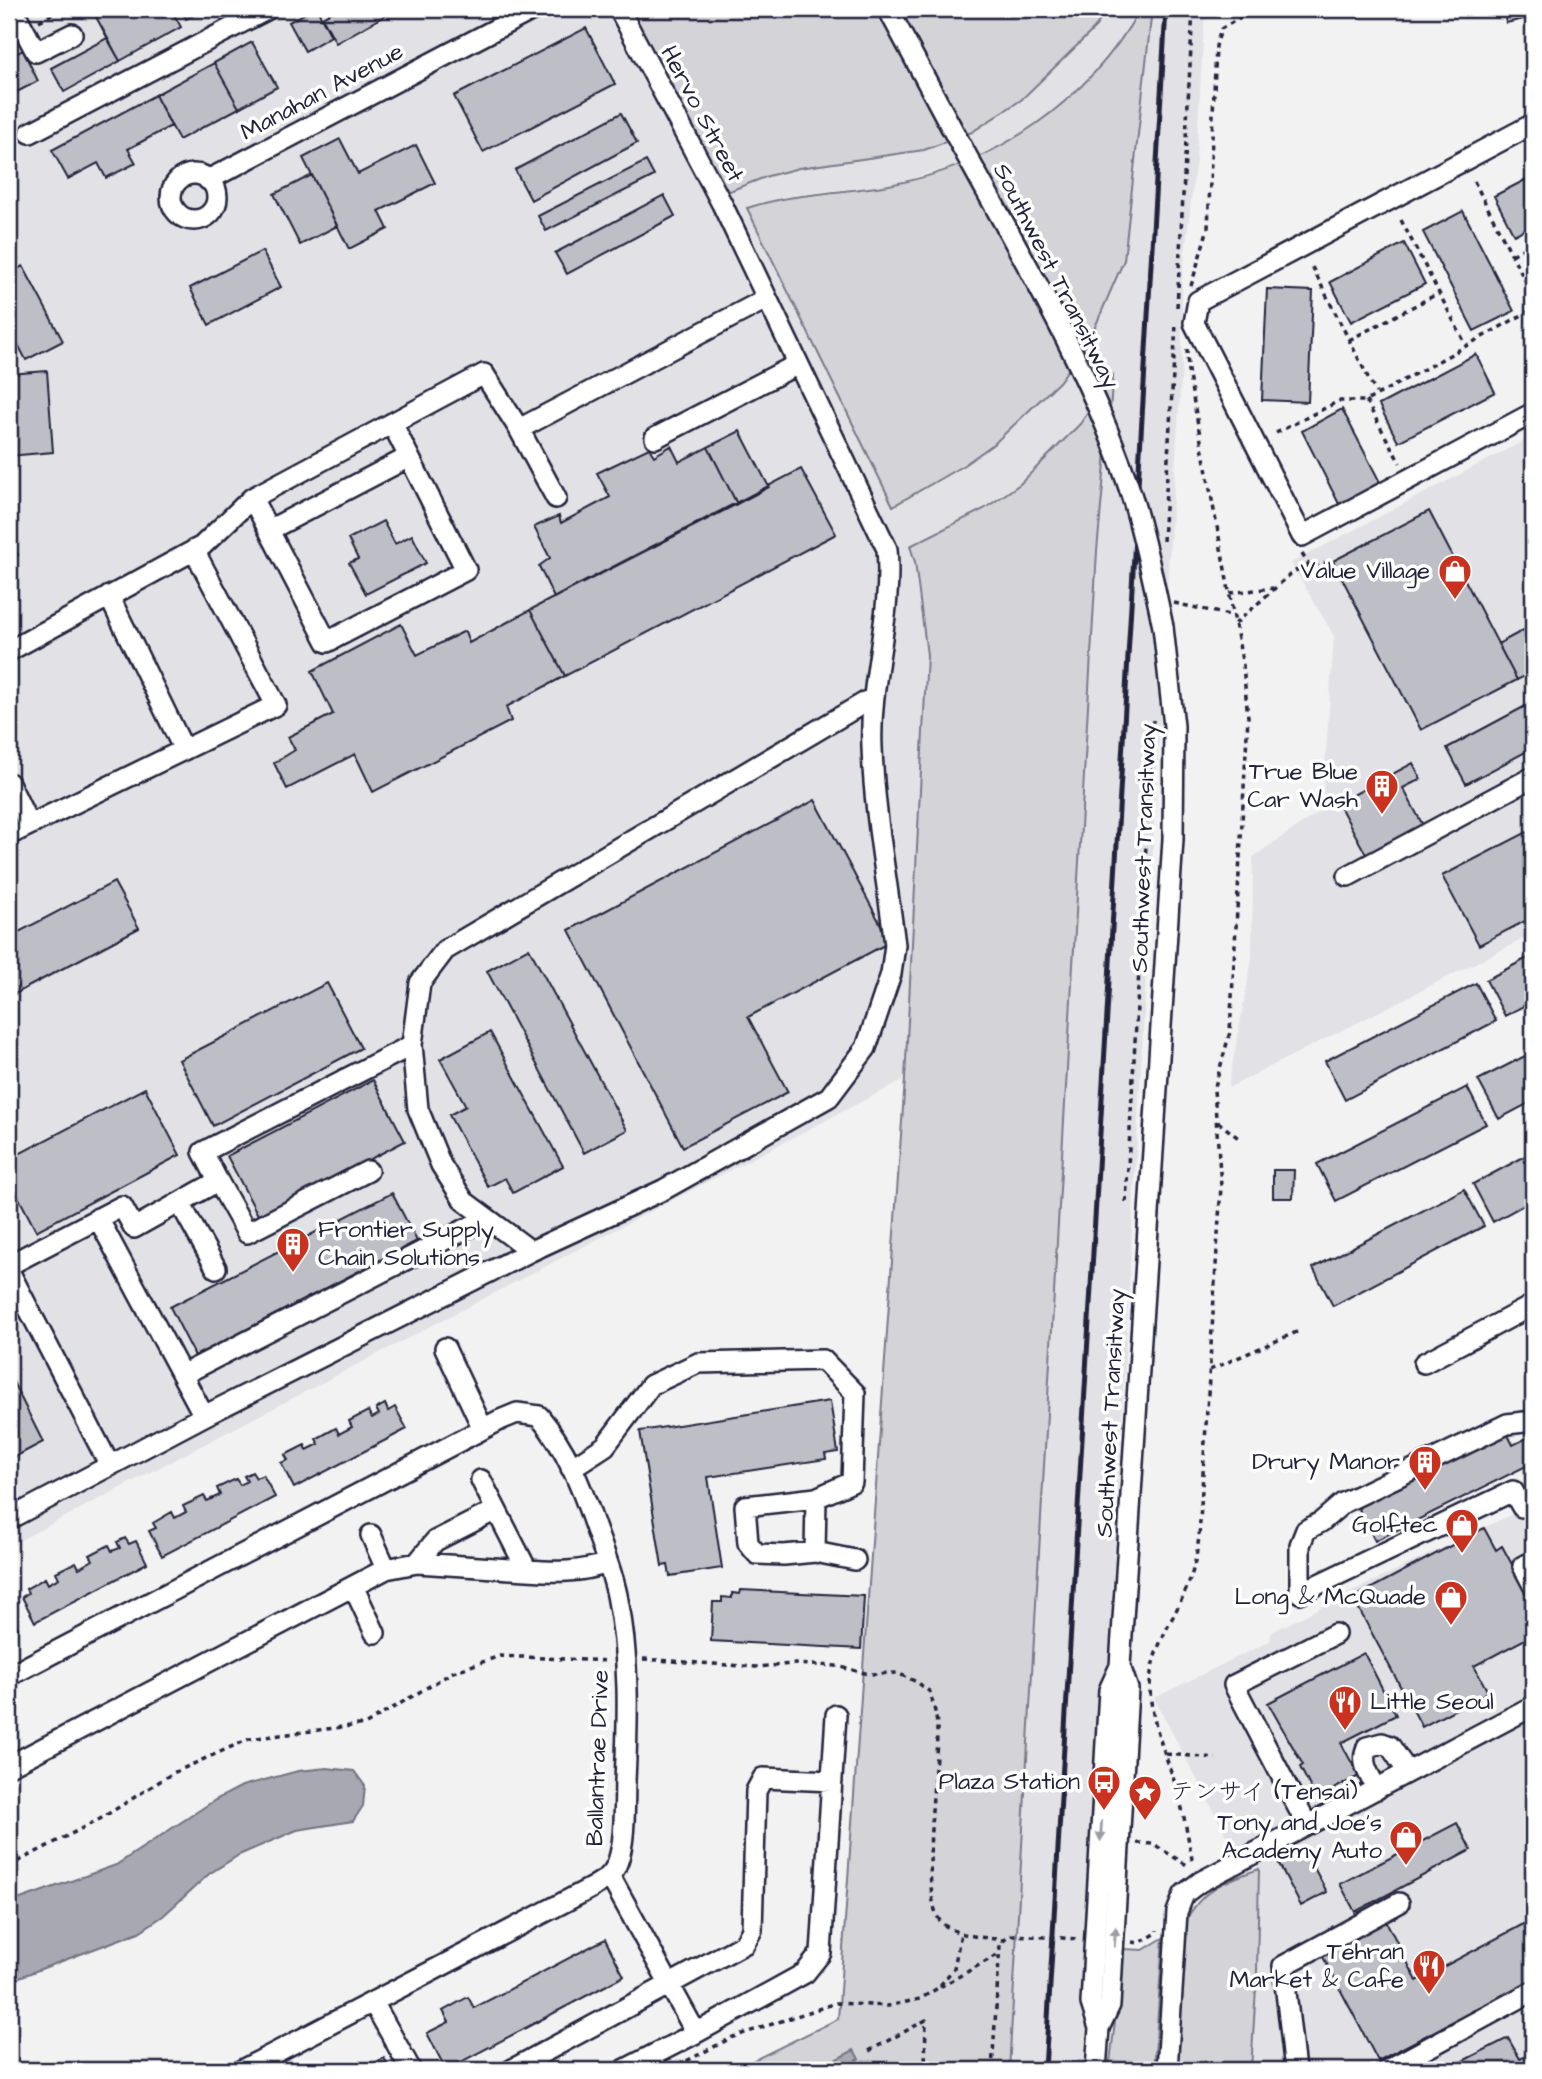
<svg xmlns="http://www.w3.org/2000/svg" width="1542" height="2079" viewBox="0 0 1542 2079" font-family="'Architects Daughter','Klee One',sans-serif">
	<rect width="100%" height="100%" fill="#f2f2f3"/>
	<filter id="ink" filterUnits="userSpaceOnUse"><feTurbulence type="fractalNoise" baseFrequency=".0143" numOctaves="2"/><feDisplacementMap in="SourceGraphic" scale="14" xChannelSelector="R" yChannelSelector="G"/><feConvolveMatrix kernelMatrix="1 2 1 2 8 2 1 2 1" color-interpolation-filters="sRGB"/></filter>
	<g filter="url(#ink)">
		<path fill="#e2e2e6" d="M9,9H619L718,195L768,176L799,168L924,150L972,132L1021,100L1094,29L1107,9H1140L1110,57L1094,75L1048,116L998,149L944,169L891,184L819,192L770,201L747,208L893,506L964,465L995,443L1026,415L1124,260L1152,9H1205L1196,158L1182,279V367L1169,556L1086,2070H1009L1097,551L1112,377L1080,424L1020,484L984,509L910,546L915,562L927,655L905,1079L9,1546Z
			M1533,436V934L1228,1088L1252,959L1253,857L1322,810L1334,636L1291,563Z
			M1533,1504V2070H1251L1257,1971L1259,1869L1247,1846L1235,1852L1154,1698L1270,1641L1272,1632L1339,1598Z"/>
		<path fill="#d3d3d8" stroke="#7a7a8a" stroke-width="2" d="M619,9H1107L1094,29L1021,100L972,132L924,150L799,168L768,176L717,196Z
			M1140,9H1152L1124,260L1089,341L1059,382L995,443L964,465L893,506L747,208C794,193 842,193 889,185C995,166 1088,102 1140,9Z
			M1113,376L1097,551L1009,2070H734L838,2019L905,1079L927,655L915,562L910,546L984,509L1020,484L1080,424Z
			M1259,1869L1257,1971L1251,2070H1172L1184,1924C1201,1889 1224,1881 1259,1869Z
			M1163,1938L1154,2070H1109L1124,1949L1143,1950Z"/>
		<path fill="#a8a8b2" stroke="#727282" stroke-width="2" d="M327,1768L354,1771L365,1786L363,1806L353,1821L297,1830L269,1842L239,1855L209,1874L163,1916L139,1932L9,1981V1903L116,1865L215,1800L242,1786L298,1771Z
			M854,2050L859,2059L838,2070H816Z"/>
		<path fill="#bebec6" stroke="#22223b" stroke-width="2" d="M105,9H171L181,27L120,61L95,15Z
			M181,9H206L186,19Z
			M313,9H317L331,36L305,51L289,22Z
			M337,9H391L393,11L336,43L322,17Z
			M1503,9H1533V17L1506,23Z
			M586,28L615,84L483,152L454,96Z
			M107,38L120,61L64,92L51,68Z
			M252,42L277,87L239,108L214,63Z
			M23,50L38,81L9,96V58Z
			M214,63L239,108L179,140L155,95Z
			M155,95L171,126L128,149L136,163L106,178L98,163L68,179L52,150Z
			M621,113L637,143L531,200L515,170Z
			M340,139L358,174L416,145L435,183L379,211L388,229L349,249L303,158Z
			M646,161L654,176L546,231L538,216Z
			M312,175L337,226L300,245L274,194Z
			M1533,176V225L1514,235L1494,196Z
			M664,195L675,216L567,274L555,253Z
			M1463,211L1514,311L1474,331L1423,232Z
			M9,243L18,259L9,264Z
			M1404,243L1425,284L1351,322L1330,282Z
			M262,251L281,287L209,325L190,288Z
			M23,266L63,341L26,360L9,327V274Z
			M1267,289L1313,291L1308,402L1262,400Z
			M1476,354L1495,392L1398,442L1379,405Z
			M47,371L53,452L9,456V374Z
			M1342,409L1381,484L1340,506L1302,431Z
			M740,431L769,487L737,504L708,447Z
			M671,446L679,462L708,447L737,504L554,598L539,566L550,558L534,527L559,516L561,523L610,497L597,473L649,448L654,456Z
			M801,469L836,534L565,676L530,610Z
			M1429,511L1517,680L1421,730L1333,561Z
			M383,521L395,544L412,535L426,563L366,594L349,563L358,559L348,539Z
			M9,537L18,555L9,559Z
			M530,610L565,676L506,707L511,721L373,792L355,754L287,789L274,763L295,750L288,737L333,714L312,671L401,624L417,655L465,631L469,643Z
			M1533,625V672L1517,680L1498,644Z
			M1533,702V748L1466,784L1447,748Z
			M1413,763L1421,779L1403,788L1425,829L1369,860L1338,803Z
			M815,800L890,942L748,1017L788,1092L683,1147L569,930Z
			M1527,832L1533,844V917L1479,945L1442,876Z
			M114,882L139,928L9,997V937Z
			M529,948L627,1130L584,1153L487,971Z
			M1533,955V1001L1505,1016L1486,980Z
			M327,983L361,1048L213,1126L179,1060Z
			M1476,983L1496,1021L1345,1100L1325,1061Z
			M490,1032L563,1166L513,1193L505,1178L488,1187L449,1115L466,1106L440,1059Z
			M1533,1052V1101L1499,1119L1478,1080Z
			M373,1080L405,1141L259,1217L227,1156Z
			M1467,1087L1486,1124L1336,1201L1317,1164Z
			M145,1088L180,1155L36,1231L9,1179V1159Z
			M1533,1152V1200L1493,1222L1473,1184Z
			M1273,1170H1294L1293,1198H1273Z
			M1464,1189L1484,1226L1333,1306L1313,1268Z
			M392,1193L417,1241L195,1356L170,1307Z
			M9,1374L43,1442L9,1460Z
			M830,1401L838,1452L825,1454L826,1459L708,1477L722,1568L670,1576L668,1565L662,1566L640,1431Z
			M385,1404L388,1411L395,1407L407,1429L294,1488L281,1463L288,1460L285,1455L305,1445L307,1450L319,1444L316,1439L336,1428L339,1434L352,1427L349,1421L368,1411L372,1418L379,1414L376,1409Z
			M1505,1429L1513,1445L1533,1435V1482L1526,1466L1375,1541L1356,1503Z
			M252,1472L256,1478L263,1475L275,1497L162,1556L149,1531L156,1528L153,1523L172,1512L175,1518L186,1512L183,1506L204,1496L207,1501L220,1495L217,1488L236,1479L240,1485L247,1481L244,1476Z
			M1484,1528L1496,1550L1502,1546L1533,1603V1635L1474,1666L1488,1692L1422,1727L1353,1598Z
			M125,1538L129,1544L136,1541L147,1563L35,1622L22,1597L28,1593L26,1589L45,1578L48,1584L59,1578L56,1572L76,1562L79,1568L93,1560L90,1555L109,1545L112,1551L120,1548L117,1542Z
			M741,1590L864,1596L861,1649L711,1641L713,1602H722V1597L732,1598V1593L740,1594Z
			M9,1610L18,1628L9,1633Z
			M1364,1653L1396,1715L1341,1743L1359,1776L1316,1798L1300,1767L1303,1765L1268,1703Z
			M1457,1823L1471,1850L1355,1912L1340,1884Z
			M1304,1849L1327,1892L1301,1906L1278,1862Z
			M1533,1919V1979L1378,2061L1322,1955L1386,1921L1417,1981Z
			M605,1939L624,1976L446,2070L427,2033L449,2022L443,2011L468,1997L474,2008Z
			M1508,2038L1520,2059L1528,2055L1533,2070H1445Z
			M384,2058L391,2070H361Z"/>
		<g fill="none" stroke-linecap="round" stroke-linejoin="round">
			<defs>
				<path id="minor" d="M13,9L36,52L72,34
					M888,9L950,125
					M1533,124L1198,301L1194,323L1302,536L1533,413
					M30,133L268,9
					M171 197a23 23 0 1 1 46 0a23 23 0 1 1-46 0Z
					M208,180L534,9
					M392,423L466,570L327,642L252,498L484,374L519,429L766,299
					M519,429L556,498
					M655,438L798,364
					M269,530L409,457
					M109,596L184,750
					M9,651L202,546L252,498
					M9,783L29,825
					M9,835L276,705L194,550
					M1348,876L1533,777
					M218,1181L247,1233L368,1171
					M180,1203L216,1268
					M98,1218L204,1416
					M531,1251L464,1201L441,1165L418,1109L412,1045L420,983L445,950L874,697
					M9,1265L122,1206L134,1228L218,1181L203,1152L412,1045
					M9,1271L110,1466
					M445,1348L483,1429
					M1424,1363L1533,1305
					M182,1375L487,1218
					M1533,1421L1507,1424L1343,1503L1321,1522L1306,1530L1300,1545V1593L1513,1491L1522,1507L1533,1501
					M571,1468L605,1446L651,1385L698,1363L823,1360L855,1393L852,1482L816,1498L745,1506L748,1543L757,1554L784,1555L815,1552L816,1498
					M481,1480L527,1570C556,1572 580,1573 607,1563
					M496,1510L435,1541L417,1563L527,1570
					M9,1519L204,1416L531,1251L663,1190L829,1097L866,1048L891,974L895,945C887,879 874,813 872,747C869,680 893,616 887,549L722,204L619,9
					M371,1535L386,1569
					M815,1552L855,1560
					M1533,1561L1523,1566L1533,1585
					M353,1586L375,1633
					M9,1676L500,1420L517,1413L539,1416C565,1447 581,1485 594,1524C602,1547 612,1571 617,1595C630,1657 628,1719 625,1781C624,1805 627,1858 610,1875C606,1880 598,1883 593,1887L242,2070
					M9,1766L386,1569L417,1563
					M1377,1789C1369,1775 1360,1762 1367,1747L1382,1743L1390,1746L1408,1772
					M1307,1825L1234,1685L1335,1634
					M610,1876L696,2033L624,2070
					M373,2002L411,2070
					M1099,2028L1091,2003L1109,1690L1120,1666L1173,839L1174,726L1163,627
					M696,2033L805,1973L821,1953L836,1715
					M511,2070L744,1944L752,1930L756,1791L763,1778L832,1781
					M1096,2070L1099,2028L1110,2005L1128,1689L1120,1666
					M1167,2070L1177,1912L1184,1894L1200,1882L1533,1706
					M1295,2070L1283,1966L1399,1903
					M1387,2070L1533,1991"/>
			</defs>
			<use href="#minor" stroke="#22223b" stroke-width="24"/>
			<path stroke="#22223b" stroke-width="3.5" stroke-dasharray="5 5" stroke-linecap="butt" d="M39,21L62,9
				M1474,181L1533,296
				M1401,220L1466,345
				M1512,255L1533,243
				M1312,267L1376,393
				M1191,286L1208,228L1216,46L1221,29L1254,9
				M1177,307L1193,9
				M1349,340L1439,293
				M1187,349L1188,371L1243,666L1248,717L1230,1032L1214,1090L1221,1186L1199,1537C1197,1551 1195,1566 1190,1579C1180,1609 1159,1636 1152,1667C1143,1712 1168,1755 1179,1797C1185,1819 1189,1842 1193,1865
				M1366,401L1400,463
				M1276,433L1339,401H1366L1533,309
				M1163,541L1176,325
				M1302,554L1310,567
				M1230,593L1273,588
				M1174,603L1234,616
				M1235,624L1294,571L1333,561
				M1218,1122L1241,1140
				M1126,1202L1153,720
				M1210,1370L1299,1331
				M643,1659L756,1667L793,1664L836,1666L869,1674L897,1673L917,1682L930,1692C933,1704 937,1716 937,1728C938,1765 918,1901 942,1923C958,1937 984,1937 1003,1940
				M1166,1754L1216,1758
				M1137,1843L1153,1844L1190,1867
				M9,1866L100,1819L173,1773L249,1739L366,1724L453,1672L500,1656L608,1661
				M1132,1942L1139,1943L1157,1933V1930
				M940,1987L999,1954
				M869,2051L926,2020L925,2070
				M669,2070L733,2037L836,2003L888,2006L920,1999L938,1988L954,1968L961,1933
				M992,2070L1000,1945L1008,1936L1014,1935L1079,1939"/>
			<use href="#minor" stroke="#fff" stroke-width="19"/>
			<path stroke="#22223b" stroke-width="5" d="M1045,2070L1166,9"/>
			<defs>
				<path id="minor-bridge" d="M950,125C1015,246 1090,366 1132,497C1145,540 1154,583 1163,627"/>
			</defs>
			<use href="#minor-bridge" stroke="#22223b" stroke-width="24" stroke-linecap="butt"/>
			<use href="#minor-bridge" stroke="#fff" stroke-width="19"/>
		</g>
		<defs><path id="oneway-solid" d="M-6-.8H1V-3.2L6.5 0L1 3.2V.8H-6Z" transform="scale(1.75)"/></defs>
		<g fill="#9c9ca7">
			<use href="#oneway-solid" transform="translate(1101 1831) rotate(93)"/>
			<use href="#oneway-solid" transform="translate(1115 1937) rotate(-86)"/>
		</g>
	</g>
	<defs>
		<symbol id="shop-pin" viewBox="-11 -11 22 30"><path d="M0 17L-7.5 6A9.5 9.5 0 1 1 7.5 6Z" fill="#c8321e" stroke="#fff"/><path d="M-5-2.5h2.3a2.7 3.5 0 0 1 5.4 0H5L5.5 6h-11ZM-1.5-2.5h3a1.5 2.3 0 0 0-3 0Z" fill="#fff"/></symbol>
		<symbol id="building-pin" viewBox="-11 -11 22 30"><path d="M0 17L-7.5 6A9.5 9.5 0 1 1 7.5 6Z" fill="#c8321e" stroke="#fff"/><path d="M-4-6H4V6H1V3H-1V6H-4ZM-2.5-4.3h1.7v1.8h-1.7ZM.8-4.3h1.7v1.8H.8ZM-2.5-1h1.7V.8h-1.7ZM.8-1h1.7V.8H.8Z" fill="#fff"/></symbol>
		<symbol id="restaurant-pin" viewBox="-11 -11 22 30"><path d="M0 17L-7.5 6A9.5 9.5 0 1 1 7.5 6Z" fill="#c8321e" stroke="#fff"/><path d="M-5-6h1v4h1v-4h1v4h1v-4h1v5L-1.5 .5V6h-2V.5L-5-1ZM5-6V6H3V1.5H1.5Q1.5-4 5-6Z" fill="#fff"/></symbol>
		<symbol id="bus-pin" viewBox="-11 -11 22 30"><path d="M0 17L-7.5 6A9.5 9.5 0 1 1 7.5 6Z" fill="#c8321e" stroke="#fff"/><path d="M-5-6H5V4H4V6H2V4H-2V6H-4V4H-5ZM-3.5-4V0h7V-4ZM-3.5 1.2v1.5H-2V1.2ZM2 1.2v1.5H3.5V1.2Z" fill="#fff"/></symbol>
		<symbol id="sight-pin" viewBox="-11 -11 22 30"><path d="M0 17L-7.5 6A9.5 9.5 0 1 1 7.5 6Z" fill="#c8321e" stroke="#fff"/><path d="M0-6L1.8-2.2L6-1.7L2.9 1.2L3.7 5.4L0 3.3L-3.7 5.4L-2.9 1.2L-6-1.7L-1.8-2.2Z" fill="#fff"/></symbol>
	</defs>
	<g fill-rule="evenodd">
		<use href="#shop-pin" x="1436" y="552" width="38" height="52"/>
		<use href="#building-pin" x="1363" y="767" width="38" height="52"/>
		<use href="#building-pin" x="274" y="1225" width="38" height="52"/>
		<use href="#building-pin" x="1406" y="1443" width="38" height="52"/>
		<use href="#shop-pin" x="1443" y="1506" width="38" height="52"/>
		<use href="#shop-pin" x="1432" y="1578" width="38" height="52"/>
		<use href="#restaurant-pin" x="1326" y="1683" width="38" height="52"/>
		<use href="#bus-pin" x="1085" y="1763" width="38" height="52"/>
		<use href="#sight-pin" x="1126" y="1773" width="38" height="52"/>
		<use href="#shop-pin" x="1387" y="1818" width="38" height="52"/>
		<use href="#restaurant-pin" x="1410" y="1947" width="38" height="52"/>
	</g>
	<g text-anchor="middle" dominant-baseline="central" stroke-width="7" stroke-linejoin="round" paint-order="stroke">
		<g font-size="24" fill="#22223b" stroke="#fff">
			<text transform="translate(322 92) rotate(-28)">Manahan Avenue</text>
			<text transform="translate(702 114) rotate(62)">Hervo Street</text>
			<text transform="translate(1056 276) rotate(63)">Southwest Transitway</text>
			<text transform="translate(1144 848) rotate(-88)">Southwest Transitway</text>
			<text transform="translate(1111 1413) rotate(-87)">Southwest Transitway</text>
			<text transform="translate(598 1758) rotate(-88)">Ballantrae Drive</text>
		</g>
		<g font-size="24" fill="#22223b" stroke="#fff" text-anchor="end">
			<text x="1430" y="571">Value Village</text>
			<text x="1358" y="772">True Blue<tspan x="1358" dy="28">Car Wash</tspan></text>
			<text x="318" y="1230" text-anchor="start">Frontier Supply<tspan x="318" dy="28">Chain Solutions</tspan></text>
			<text x="1400" y="1462">Drury Manor</text>
			<text x="1438" y="1525">Golftec</text>
			<text x="1426" y="1597">Long &amp; McQuade</text>
			<text x="1370" y="1702" text-anchor="start">Little Seoul</text>
			<text x="1080" y="1782">Plaza Station</text>
			<text x="1170" y="1792" text-anchor="start">テンサイ (Tensai)</text>
			<text x="1382" y="1823">Tony and Joe's<tspan x="1382" dy="28">Academy Auto</tspan></text>
			<text x="1404" y="1952">Tehran<tspan x="1404" dy="28">Market &amp; Cafe</tspan></text>
		</g>
	</g>
	<rect width="1542" height="2079" fill="none" stroke="#fff" stroke-width="35"/>
	<rect x="18" y="18" width="1507" height="2044" fill="none" stroke="#22223b" stroke-width="2.5" filter="url(#ink)"/>
</svg>
